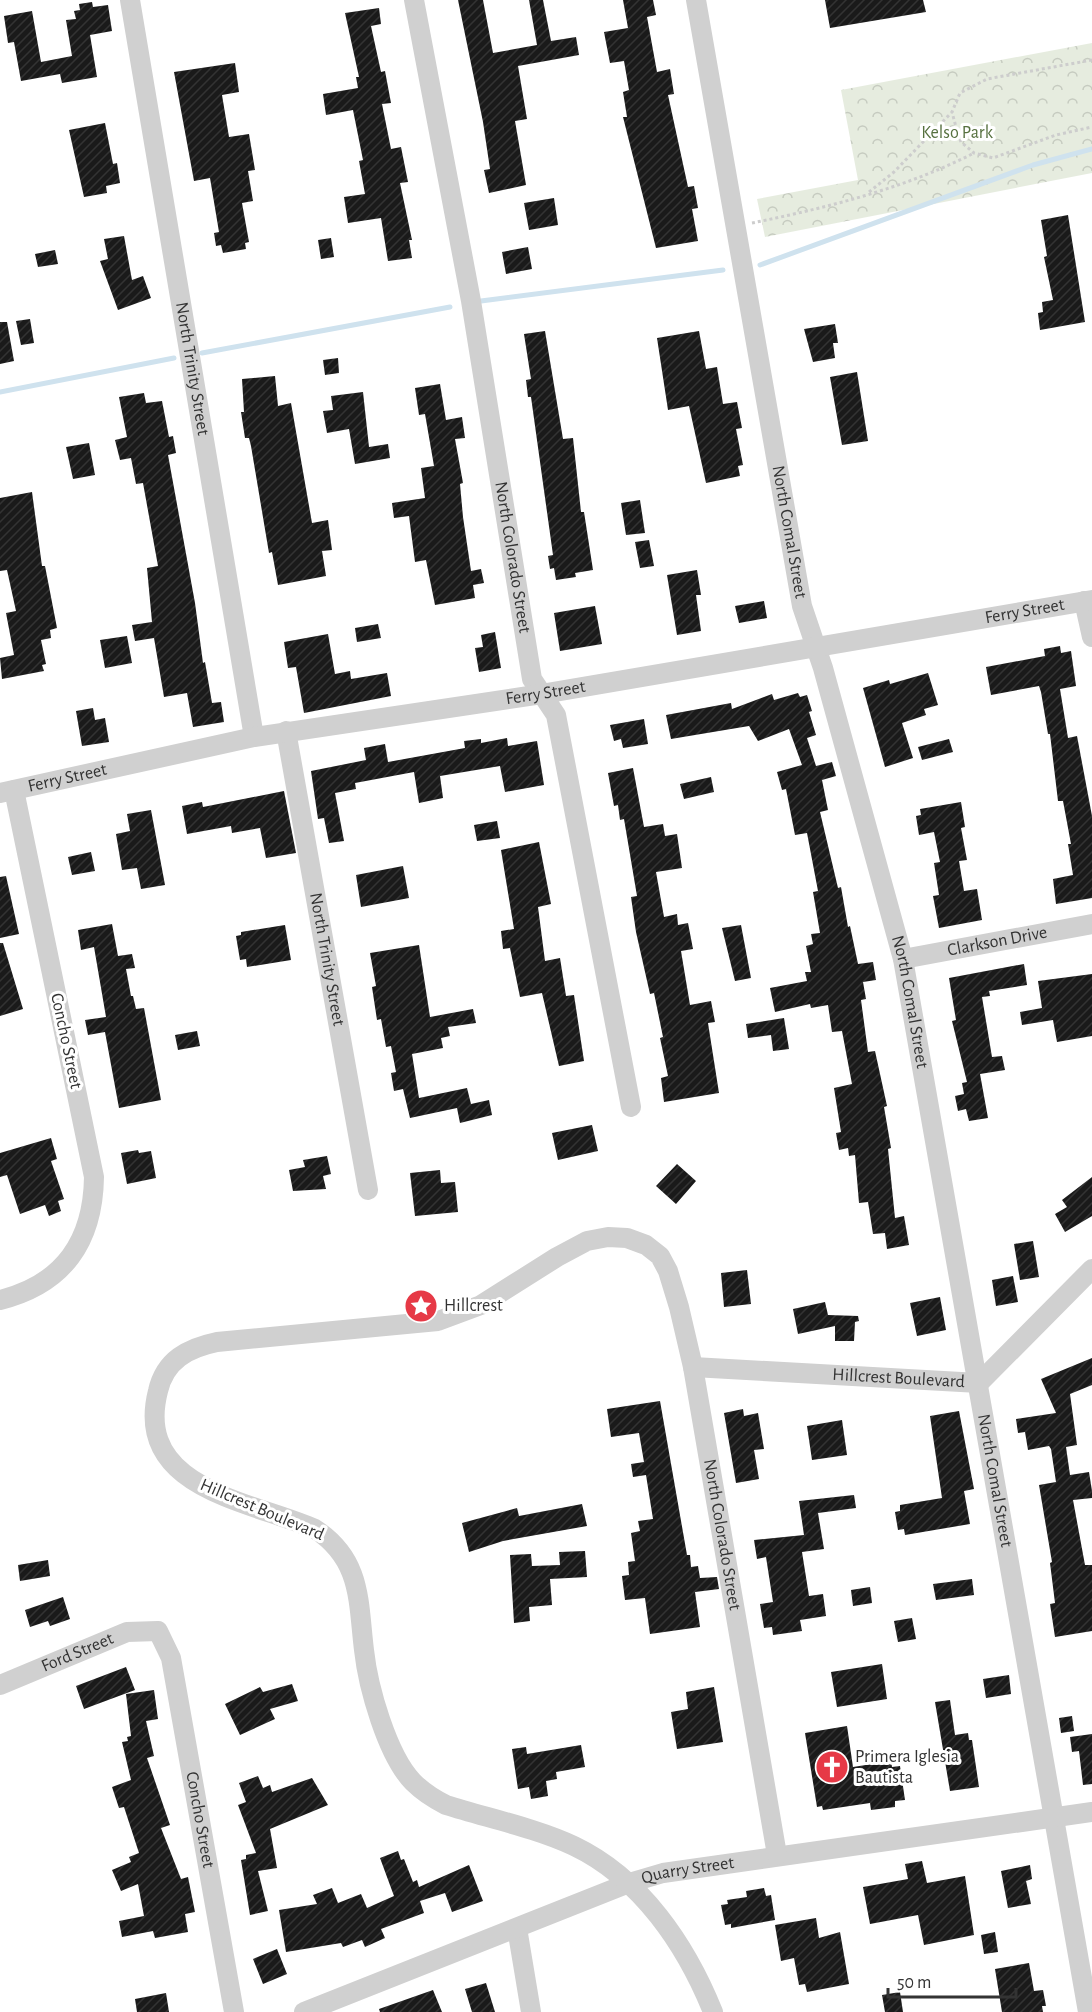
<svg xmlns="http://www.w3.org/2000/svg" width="1092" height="2012" viewBox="0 0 1092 2012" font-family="'Alegreya Sans',sans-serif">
	<defs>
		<pattern id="forest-crowns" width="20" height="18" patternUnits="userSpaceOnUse" patternTransform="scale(1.5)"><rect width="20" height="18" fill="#e6ecdf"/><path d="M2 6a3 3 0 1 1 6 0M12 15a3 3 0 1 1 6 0" fill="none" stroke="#c6cbc0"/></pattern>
		<pattern id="building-hatch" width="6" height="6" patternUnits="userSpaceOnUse" patternTransform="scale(1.5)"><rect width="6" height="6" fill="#1a1a1a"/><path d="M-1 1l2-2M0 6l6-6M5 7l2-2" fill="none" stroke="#333"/></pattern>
	</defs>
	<rect width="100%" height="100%" fill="#fff"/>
	<path fill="url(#forest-crowns)" d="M1092,43V173L765,237L757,199L858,180L841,90Z"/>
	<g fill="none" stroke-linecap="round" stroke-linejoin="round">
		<path stroke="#cfe2ee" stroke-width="5" d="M760,265L1033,165L1092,149
			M481,301L723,270
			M202,353L450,307
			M0,392L174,358"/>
	</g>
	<path fill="url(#building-hatch)" d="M458,0H483L493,53L537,45L529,0H543L551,41L576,37L579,55L518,66L527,119L515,121L526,185L489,193L484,170L490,169L483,122Z
		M623,0H653L656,15L647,17L657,72L670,69L674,94L668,95L688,187L694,186L698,208L692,209L698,241L656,248L623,117H627L623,92L629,90L624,61L610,63L604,32L628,28Z
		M825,0H923L926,12L830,28Z
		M92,2L93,7L108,5L112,31L90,35L97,77L62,83L60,74L21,81L14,42L8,43L4,16L32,11L41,62L72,56L66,20L76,19L74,11L80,10L79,4Z
		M379,8L381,24L371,26L381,72L385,71L391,103L382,104L391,149L401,147L408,182L400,183L412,240H409L412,258L388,261L381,218L348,223L344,197L365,194L359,161L363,160L353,110L326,115L323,94L358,88L356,77H359L345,13Z
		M235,63L239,92L222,95L229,137L249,134L255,170L248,171L253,201L242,203L249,242L245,243L246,249L223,253L221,245L216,246L214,233L219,232L210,178L194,181L174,72Z
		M105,123L113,164L117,163L120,183L106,186L107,193L84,197L69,130Z
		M554,198L558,225L529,230L524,203Z
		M1068,215L1085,322L1040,330L1038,313L1043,312L1042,302L1053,300L1044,257L1047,256L1041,220Z
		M124,236L132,280L143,276L151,298L118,310L100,261L108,259L104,239Z
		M331,238L334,257L321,259L318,240Z
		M528,247L532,269L506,274L502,252Z
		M55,250L58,264L38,267L35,254Z
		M30,319L34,343L21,345L16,321Z
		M0,322H7L14,361L0,364Z
		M835,324L838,343H833L835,358L813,362L804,329Z
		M545,331L563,439L573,438L581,512H584L593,570L575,573L576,577L556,580L554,568L550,569L548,556L553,555L531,397H528L526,380L531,379L524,334Z
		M699,331L706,369L717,367L723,404L737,402L742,428L736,429L743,465L738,466L740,476L706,483L689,406L668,410L657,338Z
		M338,358L339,373L325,375L323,360Z
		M857,372L868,441L842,445L830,377Z
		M275,376L278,406L291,403L312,523L328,520L332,550L322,551L326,576L278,585L272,552L269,553L251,446L249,438H245L241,412H244L242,379Z
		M440,384L446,420L462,417L465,438L455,439L463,483L460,484L463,517L471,571L481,569L484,583L473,585L475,598L435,605L426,560L415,562L409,516L394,518L392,503L425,498L421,468L434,466L425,414L419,415L415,388Z
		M363,392L369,447L388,444L390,458L355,464L349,429L327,433L323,411L333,410L331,396Z
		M144,393L146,403L162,401L169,437L173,436L176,453L168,455L195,603L203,663L205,662L212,703L221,702L224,722L193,727L187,693L164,697L154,638L135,641L132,625L152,622L147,568L158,566L143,483L136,484L131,458L120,460L115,440L127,437L119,397Z
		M89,443L95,475L73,479L66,447Z
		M32,492L42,566H45L57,628L50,630L51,638L41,640L46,664L42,665L44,671L2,679L0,658L14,655L6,613L16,611L7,570L0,571V498Z
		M640,500L645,533L626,535L621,503Z
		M649,540L654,566L640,568L635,542Z
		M697,570L701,595H696L701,631L677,635L667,575Z
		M764,601L767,618L739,623L735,606Z
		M595,606L602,644L560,651L554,613Z
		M378,624L381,638L357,642L355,628Z
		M495,632L501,668L479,672L475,648L483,647L481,635Z
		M328,634L335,674L350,671L351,679L387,673L391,696L304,713L296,667L288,668L284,642Z
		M127,636L132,663L105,668L100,640Z
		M1060,646L1061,653L1071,651L1076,686L1060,689L1068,738L1077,736L1092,816V898L1056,904L1053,879L1073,875L1068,844H1071L1063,801H1058L1050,734H1048L1041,692L1039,686L991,695L986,667L1045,656L1044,649Z
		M928,673L938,705L924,709L926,715L902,723L913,758L885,767L863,688L889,680L890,684Z
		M798,693L800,697L807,695L812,711L809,712L816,735L807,738L816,766L832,762L836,776L822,780L828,810L820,812L838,888L841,887L848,927L850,926L858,964L873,962L876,980L863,982L866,999L861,1000L868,1052L875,1051L887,1106L884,1107L891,1148L888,1149L895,1218L904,1216L909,1245L887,1249L885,1233L873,1234L868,1202L859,1203L855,1155L849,1156L848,1148L839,1150L836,1133L841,1132L834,1088L852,1084L842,1031L832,1032L828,1005L811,1008L810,1004L775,1012L770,988L807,981L805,972H811L806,946L813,944L811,934L820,933L813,892L818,891L807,833L795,835L786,789L782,790L777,772L802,765L789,729L758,741L749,726L671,739L666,715L731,703L732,709L772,694L774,700Z
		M93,708L95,720L105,718L109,742L82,746L76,711Z
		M644,719L648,744L623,748L621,739L614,741L610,725Z
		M507,738L508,746L537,741L544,785L505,792L500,766L440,776L443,798L419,803L414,772L355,783L356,789L335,793L344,841L329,843L324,818L318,819L311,771L366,760L364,748L385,744L388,762L465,748L464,741L481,739V743Z
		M949,739L953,752L922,760L918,747Z
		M633,768L644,827L663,824L665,836L677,834L682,868L656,872L664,917L677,914L678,925L688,923L693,949L681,951L690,1005L711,1001L715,1022L708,1023L719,1093L664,1102L661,1078L668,1076L660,1038L663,1037L654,993L650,994L636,932L631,897L637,896L624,819L620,820L618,805L614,806L608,773Z
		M711,777L714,792L684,799L680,784Z
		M284,791L296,853L266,858L260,828L232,833L231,826L187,834L182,806L202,802L203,807Z
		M961,802L965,827L961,828L967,860L959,861L964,891L977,889L982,920L939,928L933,896L939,895L934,863L940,862L934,832L919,835L916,816L921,815L920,809Z
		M151,810L165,885L141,889L137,868L122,870L116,834L130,831L127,814Z
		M497,821L500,838L477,841L474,825Z
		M539,842L551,904L538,907L545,961L560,958L566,996L574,995L584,1061L559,1066L542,993L520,997L510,948L503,949L501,931L514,929L501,850Z
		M91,852L95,871L72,875L68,857Z
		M403,866L409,898L361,907L356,875Z
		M6,876L19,934L0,938V877Z
		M112,924L118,956L132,954L135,968L126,969L131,996H133L136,1009L144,1008L161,1100L119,1108L105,1032L88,1035L85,1020L106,1017L94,947L81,950L78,930Z
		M285,925L291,960L247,967L246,959L240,960L236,936L241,935V932Z
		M741,925L751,978L735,981L722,928Z
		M0,943H3L23,1009L0,1016Z
		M419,945L430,1017L473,1009L476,1023L448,1027L450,1036L441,1038L443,1048L412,1054L419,1098L467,1088L471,1104L489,1100L492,1115L460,1123L457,1108L410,1118L403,1089L394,1091L391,1073L396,1072L391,1046L386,1047L381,1019L377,1020L372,987L376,986L370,953Z
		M1024,964L1027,985L989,991L990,996L982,997L992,1057L1002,1056L1005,1070L980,1074L988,1118L969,1121L966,1109L958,1111L955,1096L964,1094L962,1083L967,1082L952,1021L956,1020L949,978Z
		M1092,974V1036L1057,1042L1053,1020L1022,1025L1020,1012L1042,1008L1038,981Z
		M784,1018L789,1049L773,1051L771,1035L748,1038L746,1024Z
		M197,1031L200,1046L178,1050L175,1035Z
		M592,1125L598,1151L558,1160L552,1133Z
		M51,1138L57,1159L51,1161L64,1199L58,1201L61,1211L49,1216L45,1205L20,1214L7,1175L0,1177V1153Z
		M138,1150L139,1153L151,1151L156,1178L127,1184L121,1153Z
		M327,1156L331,1174L323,1176L326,1189L293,1191L289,1170L305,1167L303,1160Z
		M677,1164L696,1181L676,1204L656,1186Z
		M440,1170L441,1183L455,1182L458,1212L415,1216L410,1173Z
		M1092,1177V1216L1065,1232L1055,1214L1067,1207L1062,1200Z
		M1033,1241L1039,1277L1020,1280L1014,1244Z
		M747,1270L751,1304L724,1307L721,1273Z
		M1013,1276L1018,1302L996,1306L992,1280Z
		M940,1297L946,1330L917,1336L910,1303Z
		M825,1302L828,1315L858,1316L859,1321L855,1322L854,1341H835V1326L798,1334L793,1309Z
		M1092,1358V1385L1070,1394L1077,1445L1066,1447L1070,1475L1089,1472L1092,1491V1498L1073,1500L1085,1565H1092V1631L1055,1637L1050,1604L1055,1603L1050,1563L1052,1562L1039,1485L1056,1482L1051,1449L1049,1446L1028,1450L1025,1432L1018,1433L1016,1419L1056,1413L1041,1379Z
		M660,1401L687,1555H690L691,1567L698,1566L700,1578L717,1577L719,1589L695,1592L700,1627L650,1634L645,1598L625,1600L622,1576L629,1575L628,1562L635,1561L631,1533L640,1531L638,1521L653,1519L646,1475L633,1477L631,1464L644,1462L639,1433L611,1437L607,1409Z
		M743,1409L744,1416L758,1413L764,1449L754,1450L759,1479L736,1483L724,1413Z
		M959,1411L974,1489L964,1491L970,1524L905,1535L904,1529L898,1530L895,1512L900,1511V1505L942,1498L930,1416Z
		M842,1420L847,1455L812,1460L807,1426Z
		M854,1495L856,1508L818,1513L824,1549L802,1552L809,1596L823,1594L826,1616L800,1620L802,1631L773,1635L772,1627L764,1628L760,1604L773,1602L766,1557L757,1559L754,1540L804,1535L799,1501Z
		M582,1504L587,1526L503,1541L469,1552L462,1523L517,1508L519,1516Z
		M585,1551L587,1577L550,1579L552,1605L529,1607L530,1621L514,1623L510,1555L531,1554L532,1566L560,1565L559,1552Z
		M48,1560L50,1576L20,1581L18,1565Z
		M972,1579L974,1595L936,1600L933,1584Z
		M870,1587L872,1603L853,1606L851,1590Z
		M63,1597L70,1619L50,1626L48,1621L30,1627L25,1610Z
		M912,1618L916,1639L898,1642L894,1621Z
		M882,1664L887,1699L837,1707L831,1672Z
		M126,1667L135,1690L84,1709L76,1686Z
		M1009,1675L1011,1694L986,1698L983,1679Z
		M292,1684L298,1701L270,1709L275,1719L240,1735L225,1704L260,1687L263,1692Z
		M714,1687L723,1742L677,1749L671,1712L688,1709L686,1692Z
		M154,1690L158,1719L146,1721L154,1756L147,1758L170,1825L161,1828L181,1879L188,1877L195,1912L185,1914L188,1932L155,1938L153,1931L122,1937L119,1921L144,1916L138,1884L121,1891L112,1870L131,1862L129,1857L139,1853L124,1807L119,1808L112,1787L131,1780L122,1742L128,1741L127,1737L131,1736L126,1694Z
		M950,1700L955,1735L968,1733L969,1740H972L979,1787L950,1791L935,1702Z
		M1072,1716L1074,1731L1061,1733L1059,1718Z
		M847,1726L853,1767L891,1761L892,1767L900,1766L905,1800L895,1801V1807L871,1810L870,1803L823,1810L822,1806L817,1807L805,1733Z
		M1092,1734V1784L1083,1785L1079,1751L1072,1752L1070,1737Z
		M581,1745L585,1767L556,1772L557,1779L546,1781L548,1796L531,1799L529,1787L518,1789L512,1749L526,1747L527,1754Z
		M258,1776L263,1788L270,1785L272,1792L312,1778L328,1805L270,1829L277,1868L258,1871L268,1911L250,1915L241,1860L246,1859V1855L256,1853L238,1805L246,1802L239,1783Z
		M398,1851L401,1860L404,1859L413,1882L417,1880L419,1887L469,1865L483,1901L452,1912L445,1893L420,1901L424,1913L381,1929L385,1938L365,1947L362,1940L343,1947L341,1943L286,1952L279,1910L317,1904L313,1895L332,1888L338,1903L361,1894L367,1908L394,1896L380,1858Z
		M922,1861L927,1883L965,1876L974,1935L924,1945L918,1915L870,1924L863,1887L908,1879L905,1864Z
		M1030,1865L1032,1879L1026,1881L1031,1904L1008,1908L1001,1871Z
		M764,1888L766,1896L771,1895L775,1920L731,1928V1924L725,1925L721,1905L728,1904L727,1900L747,1897L746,1891Z
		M816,1918L819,1938L840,1932L849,1984L807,1992L805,1984L799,1985L794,1958L781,1961L775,1925Z
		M995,1932L998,1952L984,1954L981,1935Z
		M277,1949L287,1974L263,1984L253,1959Z
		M1029,1963L1034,1991L1043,1990L1046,2006H1042L1043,2012H1002L995,1969Z
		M486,1983L495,2012H472L465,1989Z
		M433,1990L442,2012H380L379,2009Z
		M900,1992L903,2012H885L882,1995Z
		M166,1993L169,2012H137L135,1999Z"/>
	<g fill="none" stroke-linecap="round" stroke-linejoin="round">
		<path stroke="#cdcdcd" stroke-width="3" stroke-dasharray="3 3" stroke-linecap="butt" d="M1092,60L987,79L960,93L952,112L956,127L961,142L974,153L993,158L1056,135L1092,127
			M869,192L894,172L952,112
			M752,223C826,208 906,188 974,153"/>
		<g stroke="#d0d0d0" stroke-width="20">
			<path id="s1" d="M130,0L254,737"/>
			<path id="s2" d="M414,0L471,301L532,679L556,715L631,1107"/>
			<path id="s3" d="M696,0L802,606L823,668L903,959L1088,2012"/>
			<path d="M1084,601L1092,637"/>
			<path id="s4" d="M286,731L368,1190"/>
			<path id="s5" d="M0,793L254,737L542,694L1092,600"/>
			<path id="s6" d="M903,959L1092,924"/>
			<path d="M0,1300C64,1284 93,1241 94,1177L14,790"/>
			<path id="s7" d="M693,1367L979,1383L1092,1269"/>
			<path id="s8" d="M0,1685L127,1632L158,1631L171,1658L234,2012"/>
			<path d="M517,1928L531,2012"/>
			<path id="s9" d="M304,2012L629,1883L663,1873L1092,1812"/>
			<path id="s10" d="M713,2012C686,1945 641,1878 574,1846C536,1828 487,1818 446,1805C434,1799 423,1792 413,1782C387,1755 368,1687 364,1650C358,1601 362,1560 315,1529C251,1501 133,1489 158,1391C165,1360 188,1348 217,1342L438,1321L481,1305L557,1257L587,1241L608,1237L627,1238L646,1245L660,1256L668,1271L679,1307L693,1367L777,1855"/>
		</g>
	</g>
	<defs>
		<symbol id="sight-disc" viewBox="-11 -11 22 22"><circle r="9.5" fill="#e63946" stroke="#fff"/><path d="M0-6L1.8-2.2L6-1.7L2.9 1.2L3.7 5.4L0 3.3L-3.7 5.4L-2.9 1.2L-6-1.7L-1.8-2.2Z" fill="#fff"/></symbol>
		<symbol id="church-disc" viewBox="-11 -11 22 22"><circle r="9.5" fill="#e63946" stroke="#fff"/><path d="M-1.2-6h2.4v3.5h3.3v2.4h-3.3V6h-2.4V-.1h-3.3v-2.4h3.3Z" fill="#fff"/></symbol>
	</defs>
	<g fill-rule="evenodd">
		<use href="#sight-disc" x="402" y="1287" width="38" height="38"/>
		<use href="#church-disc" x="813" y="1748" width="38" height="38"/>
	</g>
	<g text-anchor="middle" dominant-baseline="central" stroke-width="6" stroke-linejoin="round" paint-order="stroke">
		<g font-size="18" fill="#56703f" stroke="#fff">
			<text x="957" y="133">Kelso Park</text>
		</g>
		<g font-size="18" fill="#333" stroke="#fff">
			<text stroke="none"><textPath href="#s1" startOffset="374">North Trinity Street</textPath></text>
			<text stroke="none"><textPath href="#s3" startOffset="540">North Comal Street</textPath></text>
			<text stroke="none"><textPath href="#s2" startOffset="566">North Colorado Street</textPath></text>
			<text stroke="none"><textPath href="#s5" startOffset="1041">Ferry Street</textPath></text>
			<text stroke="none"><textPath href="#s5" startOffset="555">Ferry Street</textPath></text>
			<text stroke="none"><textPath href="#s5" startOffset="69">Ferry Street</textPath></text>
			<text stroke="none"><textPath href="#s6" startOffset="96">Clarkson Drive</textPath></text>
			<text stroke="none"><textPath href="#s4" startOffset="232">North Trinity Street</textPath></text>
			<text stroke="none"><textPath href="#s3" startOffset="1026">North Comal Street</textPath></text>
			<text transform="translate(66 1041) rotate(78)">Concho Street</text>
			<text stroke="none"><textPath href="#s7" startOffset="206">Hillcrest Boulevard</textPath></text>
			<text stroke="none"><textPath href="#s3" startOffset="1512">North Comal Street</textPath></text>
			<text transform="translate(262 1510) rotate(23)">Hillcrest Boulevard</text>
			<text stroke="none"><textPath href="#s10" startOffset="1749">North Colorado Street</textPath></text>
			<text stroke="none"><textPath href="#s8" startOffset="84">Ford Street</textPath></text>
			<text stroke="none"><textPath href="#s8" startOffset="363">Concho Street</textPath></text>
			<text stroke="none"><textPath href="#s9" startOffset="410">Quarry Street</textPath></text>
		</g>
		<g font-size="18" fill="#333" stroke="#fff" text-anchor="start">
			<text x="444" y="1306">Hillcrest</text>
			<text x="855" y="1757">Primera Iglesia<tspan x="855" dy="21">Bautista</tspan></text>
		</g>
	</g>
	<path d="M888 1988v9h128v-9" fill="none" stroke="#333333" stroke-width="3"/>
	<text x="897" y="1988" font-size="18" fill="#333333" stroke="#ffffff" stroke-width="4.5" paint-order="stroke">50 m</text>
</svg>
